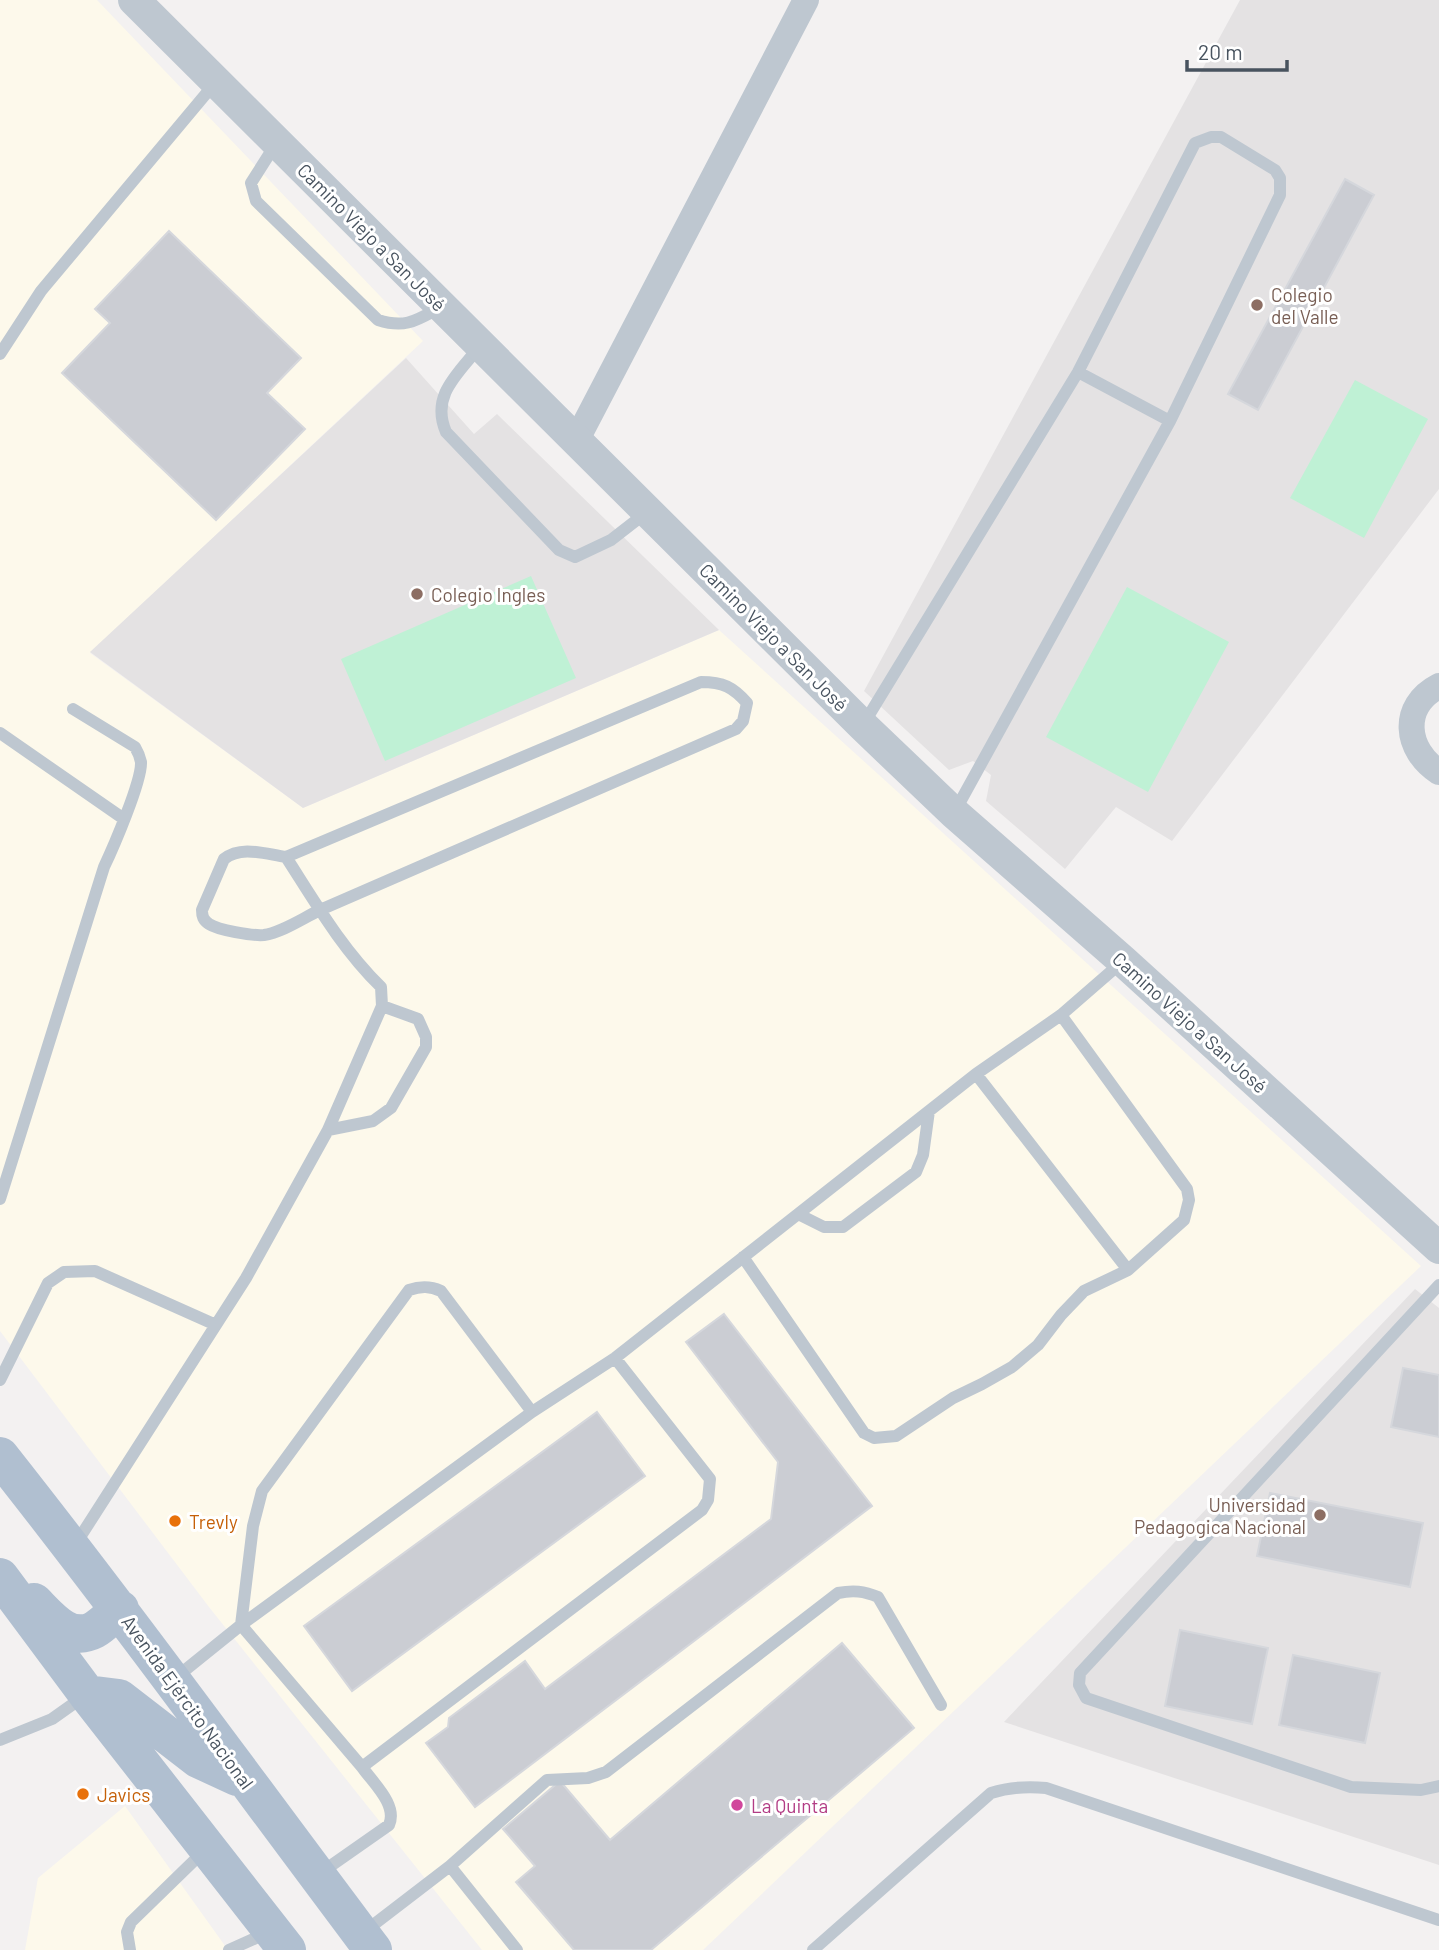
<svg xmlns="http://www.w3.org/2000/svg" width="1439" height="1950" viewBox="0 0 1439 1950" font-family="Barlow,sans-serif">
	<rect width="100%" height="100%" fill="#f3f1f1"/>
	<path fill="#fdf9eb" d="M0,0H97L423,341L90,653L303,808L719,630L1421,1266L703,1950H482L209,1607L0,1331Z
		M125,1806L228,1950H25L38,1878Z"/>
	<path fill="#e4e2e3" d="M1240,0H1439V489L1172,841L1116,807L1065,869L986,801L991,775L973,761L949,770L864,691Z
		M406,358L474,434L497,414L719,630L303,808L90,652Z
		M1415,1289L1439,1308V1865L1004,1722Z"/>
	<path fill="#bff1d5" d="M1355,380L1428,419L1364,538L1290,498Z
		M531,576L576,678L385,761L341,659Z
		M1127,587L1229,642L1148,792L1046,737Z"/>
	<path fill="#cbcdd3" stroke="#d5d7dc" stroke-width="2" d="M1345,179L1374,195L1258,410L1228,394Z
		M169,231L301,358L267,393L305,429L216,520L62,373L110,323L95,309Z
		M724,1314L872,1506L475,1807L426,1743L448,1727L449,1718L525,1661L545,1689L771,1519L778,1462L686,1342Z
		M1403,1368L1439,1375V1437L1391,1427Z
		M597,1412L645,1476L352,1691L304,1626Z
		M1270,1493L1423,1523L1410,1587L1257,1556Z
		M1180,1630L1268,1648L1252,1724L1165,1706Z
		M842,1643L914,1728L651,1950H574L516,1882L535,1866L503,1829L560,1781L610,1840Z
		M1293,1655L1380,1673L1365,1743L1279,1725Z"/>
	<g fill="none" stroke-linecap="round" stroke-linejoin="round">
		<path stroke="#bec7d0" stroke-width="12" d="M277,142L251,183L256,201L378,320C406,329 417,320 441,307
			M480,346C459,373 430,395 446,432L559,550L575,557L611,540L647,512
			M0,354L41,291L215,83
			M1078,372L1170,421
			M863,725L1078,372L1195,143L1211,137H1221L1275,170L1280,178V195L1170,421L954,813
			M0,733L124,819
			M976,1074L1128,1270
			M328,1130L373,1121L391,1108L426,1047V1037L418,1019L382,1006
			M0,1199L104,867C113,848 142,781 141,762C140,757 138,752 135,747L73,709
			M798,1214L824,1227H843L916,1172L923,1155L929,1111
			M743,1257L864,1433L874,1438L896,1436L953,1398L982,1384L1012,1367L1038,1345L1061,1315L1084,1291L1128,1270L1184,1220L1189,1200L1187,1189L1061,1015
			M1439,1285L1080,1673L1079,1685L1086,1698L1351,1787L1421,1790L1439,1786
			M0,1380L48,1283L64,1272L95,1271L216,1325
			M532,1412L441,1291C430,1286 421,1286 409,1290L262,1491L253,1526L241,1625L362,1767L702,1510L708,1500L710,1479L615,1358
			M75,1545L246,1278L328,1130L382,1006L381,987C342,949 315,902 286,857L701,682C723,682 733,687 747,703L743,721L736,729L320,910C303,918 283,932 264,935C252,936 218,930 209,924C203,920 202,916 202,910L224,859C241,845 265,854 286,857
			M174,1679L241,1625L532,1412L615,1358L976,1074L1061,1015L1122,962
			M0,1740L52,1719L83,1697
			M450,1866L517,1950
			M319,1874L389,1825C398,1805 373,1783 362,1767
			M364,1932L450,1866L547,1780L588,1778L606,1772L838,1593C853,1590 864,1591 878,1597L941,1705
			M130,1950L127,1932L131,1922L204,1851
			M229,1950L267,1933
			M813,1950L991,1793C1010,1787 1026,1786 1046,1788L1439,1920"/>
		<path stroke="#bec7d0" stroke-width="26" d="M576,441L806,0
			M1439,686C1400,706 1405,750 1439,772"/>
		<path stroke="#bec7d0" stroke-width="32" d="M134,0L863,726L954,813L1123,961L1439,1248"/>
		<path stroke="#b0bfd0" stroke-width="38" d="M0,1456C128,1618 249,1785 373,1950
			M0,1577L87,1694L287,1950
			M34,1602C49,1617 69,1643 94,1630C103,1625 112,1615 120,1609
			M87,1694L119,1698L198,1759L237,1777"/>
	</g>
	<g fill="#8d6e63" stroke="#fff" stroke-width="2.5">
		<circle cx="1257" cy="305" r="7"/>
		<circle cx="417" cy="594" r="7"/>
		<circle cx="1320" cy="1515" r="7"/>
	</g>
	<g fill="#e8710a" stroke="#fff" stroke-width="2.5">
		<circle cx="175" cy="1521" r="7"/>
		<circle cx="83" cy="1794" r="7"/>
	</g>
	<circle fill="#d1479c" stroke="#fff" stroke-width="2.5" cx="737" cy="1805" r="7"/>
	<g text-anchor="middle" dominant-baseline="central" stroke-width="6" stroke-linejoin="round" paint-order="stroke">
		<g font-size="19" fill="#48535f" stroke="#fff">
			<text transform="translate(372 237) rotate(45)">Camino Viejo a San José</text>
			<text transform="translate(774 637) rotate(45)">Camino Viejo a San José</text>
			<text transform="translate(1190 1022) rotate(42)">Camino Viejo a San José</text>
			<text transform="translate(188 1702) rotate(54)">Avenida Ejército Nacional</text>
		</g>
		<g font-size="19" fill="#785e54" stroke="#fff" text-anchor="start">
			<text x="1271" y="294">Colegio<tspan x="1271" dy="22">del Valle</tspan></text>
			<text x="431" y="594">Colegio Ingles</text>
			<text x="1306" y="1504" text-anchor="end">Universidad<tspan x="1306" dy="22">Pedagogica Nacional</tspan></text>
		</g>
		<g font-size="19" fill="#c56008" stroke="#fff" text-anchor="start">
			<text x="189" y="1521">Trevly</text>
			<text x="97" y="1794">Javics</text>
		</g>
		<g font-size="19" fill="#b23c85" stroke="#fff" text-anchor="start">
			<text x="751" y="1805">La Quinta</text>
		</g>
	</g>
	<path d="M1187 60v10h100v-10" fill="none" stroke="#48535f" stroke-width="3.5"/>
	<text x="1198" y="60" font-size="21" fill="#48535f" stroke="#ffffff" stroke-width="5" paint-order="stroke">20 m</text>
</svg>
